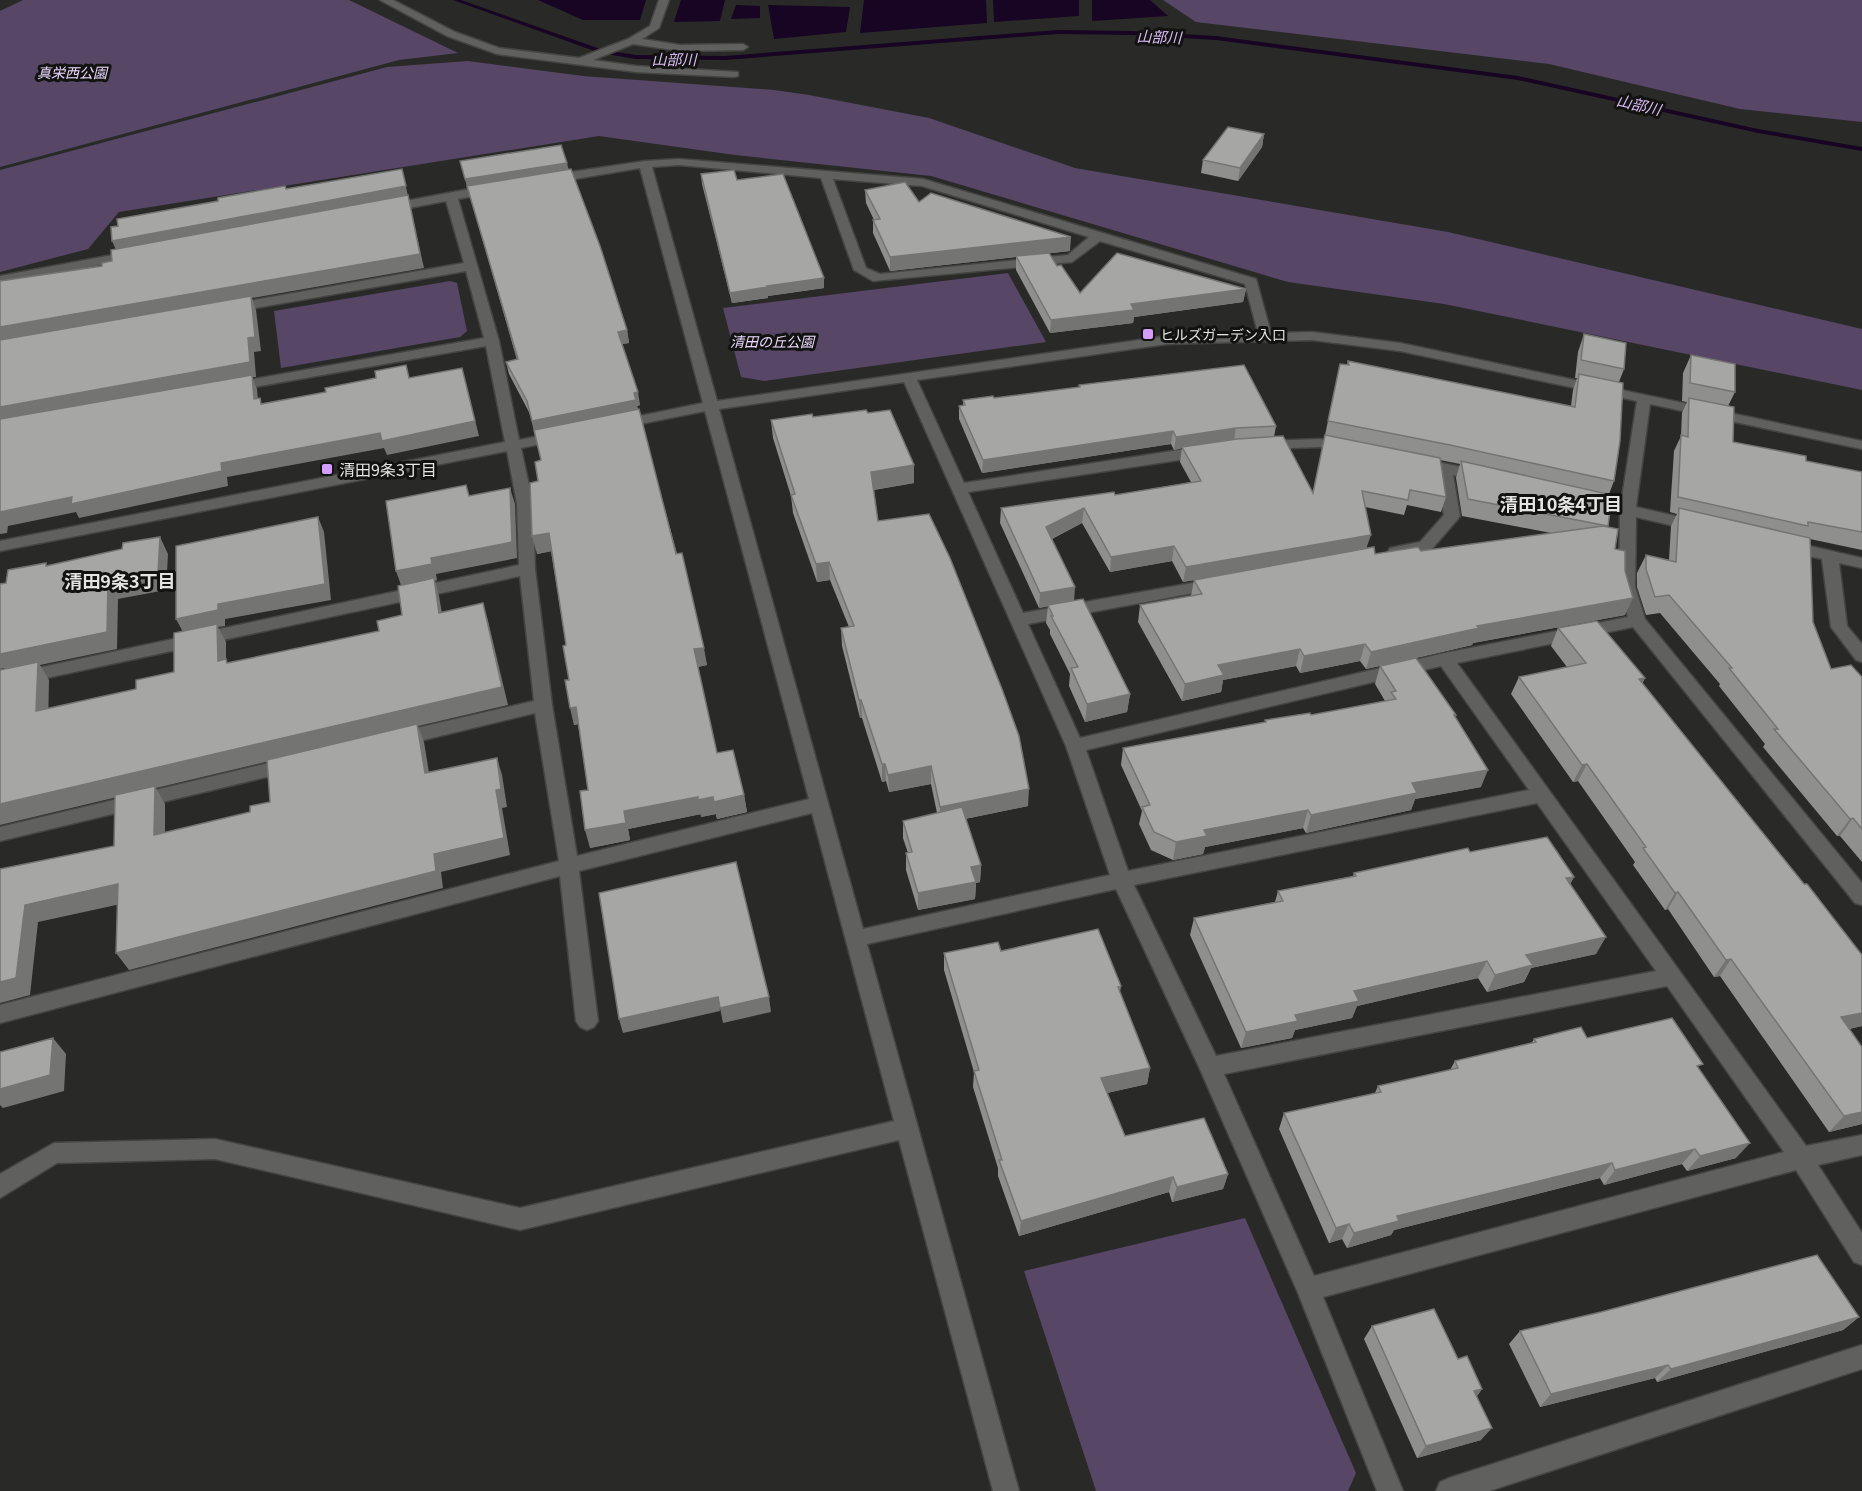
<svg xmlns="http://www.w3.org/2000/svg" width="1862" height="1491" viewBox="0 0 1862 1491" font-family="Georgia,'Noto Sans JP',serif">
	<rect width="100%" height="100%" fill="#292a28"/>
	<path fill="#574666" d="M23,0H349L458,53L399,60L0,167V11Z
		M1163,0H1862V122L1740,109L1549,64L1196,22Z
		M468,61L583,76L774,90L809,95L929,118L1075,168L1448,232L1862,329V390L1444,304L1288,282L931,176L735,155L599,136L119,212L88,249L0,272V170L387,67Z
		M1008,273L1046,342L764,381L741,377L723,308Z
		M450,281L457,283L467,331L460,337L281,368L274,311Z
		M1245,1218L1356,1473L1348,1491H1096L1024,1271Z"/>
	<path fill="#170523" d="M538,0H646L640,20H583Z
		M681,0H725L720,21L674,22Z
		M864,0H986L987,23L860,33Z
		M993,0H1079V16L994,22Z
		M1092,0H1150L1168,16L1092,21Z
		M736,5L760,6V18L731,19Z
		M768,5L850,7L846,32L774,39Z"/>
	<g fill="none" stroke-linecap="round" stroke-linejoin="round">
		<path fill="#170523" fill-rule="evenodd" d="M453,0H461L603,50L636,55L725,56L1058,30L1132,31L1216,36L1518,76L1758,129L1862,147V151L1758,133L1518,80L1216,40L1132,35L1058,34L725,60L636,59L600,53Z"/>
		<defs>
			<path id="minor" d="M380,0H393L455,32L499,48L579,58L628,39L650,26L659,0H669L659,28L642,39L680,45L743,44L748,47L743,50L680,51L633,44L593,60L636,66L738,72V76L734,77L636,72L497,54L447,36Z
				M679,159L923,179L1256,279L1271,333L1312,332L1400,343L1862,441V449L1650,404L1636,507L1702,522L1704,526L1696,531L1636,517L1635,587L1645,619L1862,883V905L1855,903L1633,627L1457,663L1806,1146L1862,1135V1155L1818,1165L1862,1233V1265L1854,1262L1796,1170L1323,1297L1403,1491H1377L1298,1293L1199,1067L1116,889L867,944L1019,1491H993L899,1140L520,1230L215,1159L57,1163L0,1198V1174L54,1143L215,1139L520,1208L894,1121L812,813L579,871L598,1021L594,1027L587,1030L580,1027L576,1021L560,876L0,1023V1005L559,861L535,713L399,746L393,744L390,739L393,734L399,732L534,701L520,576L0,688V676L519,565L517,504L507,451L0,551V541L505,442L486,346L232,391L225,387L232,383L484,338L466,271L232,312L225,308L232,304L464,263L446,201L388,212L382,208L384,205L491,185L497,189L491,193L458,199L499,341L519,440L560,432L567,436L565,439L521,448L533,504L535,569L552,705L577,856L809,799L705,411L620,428L613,424L620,420L703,403L640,168L551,183L545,179L551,175L645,161ZM679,165L821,178L854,270L873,281L1072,262L1100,241L1245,284L1258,333L1167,336L717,401L652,167ZM833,179L922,186L1089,237L1068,255L880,274L866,268ZM1312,340L1400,351L1637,401L1621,504L1589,496L1581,501L1584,504L1620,513L1619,587L1628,617L1445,653L1080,738L1028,624L1215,589L1221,588L1223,584L1221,580L1215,579L1023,613L968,492L1205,456L1212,451L1205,446L964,483L917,380L1167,344ZM904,382L1066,746L1110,875L863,929L719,409ZM1441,666L1529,790L1128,871L1086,750ZM1537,803L1656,971L1216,1056L1134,885ZM1667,986L1784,1152L1314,1276L1224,1074Z
				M134,251L138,252L140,255L138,258L0,284V276Z
				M1320,439L1350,445L1352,448L1345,452L1320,447L1262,449L1255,445L1262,441Z
				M1419,458L1480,471L1488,476L1480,481L1453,475L1460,516L1457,520L1431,550L1396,557L1390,556L1388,552L1390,548L1420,542L1444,515L1437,471L1414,466L1412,463L1414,460Z
				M1788,541L1862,558V568L1839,563L1847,626L1862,644V662L1856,660L1831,627L1822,559L1782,550L1780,546Z
				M290,758L296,760L299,765L296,770L0,841V827Z
				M1862,1345V1369L1489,1491H1436L1440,1482L1449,1478Z"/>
		</defs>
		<use href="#minor" stroke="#444542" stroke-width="3"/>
		<use href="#minor" fill="#60615e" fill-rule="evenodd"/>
	</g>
	<path fill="#8f908d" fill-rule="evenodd" d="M1264,134L1262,147L1238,181L1201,173L1203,160Z
		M460,161L569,170L627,330L629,343L622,344L640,405L637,406L638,409L707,665L698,667L717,753L744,795L747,812L717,819L716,814L701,817V814L628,829L630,840L590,848L588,790L578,724L574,725L566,645L551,551L537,554L538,481L541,460L530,414L509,374L506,362L517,360Z
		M701,174L737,180L824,278V288L768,296V298L732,303L702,184Z
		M865,190L919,202L1070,251L1033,255L1057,266L1080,293L1246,289L1243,302L1134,317L1133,323L1050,333L1016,270V257L890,271L873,233V220H874L866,203Z
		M1584,334L1624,369L1619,382L1614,481L1609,494L1612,495L1608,527L1615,549L1625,615L1473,643L1472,645L1416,658L1455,718L1481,787L1415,799L1411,810L1306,833L1303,828L1205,847L1203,854L1173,860L1151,850L1139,824L1142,811L1121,765L1123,748L1265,722V720L1311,715L1385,701L1375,684L1380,666L1397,662L1366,669L1360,661L1300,673L1296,666L1223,680L1221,692L1182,701L1138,622L1140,605L1191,596L1194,580L1183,582L1172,561L1110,572L1082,523L1052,539L1074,600L1130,694L1127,712L1085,722L1069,686L1070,674L1050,634V630L1046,623L1048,606L1039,608L1000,523L1001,508L1115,495L1191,482L1180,462L1182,448L1174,450L1171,444L982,473L959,419V406H963V400L994,398L1079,387V385L1276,426L1274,437L1313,492L1340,364L1347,365L1348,361L1571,406L1573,390L1577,378H1575L1578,352ZM1440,460L1460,464L1456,478L1462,516L1551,533L1421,551L1375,554L1367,548L1365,507L1404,515L1407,505L1441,512L1446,497Z
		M1691,355L1735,392L1728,406L1733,442L1806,461L1862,472V550L1810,539L1813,622L1831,669L1862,677V862L1840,836H1837L1763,747L1765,744L1719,686L1720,684L1660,613L1646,615L1637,587V573L1646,555L1669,560L1671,526L1677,514L1670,512L1674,451L1681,436L1682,413L1687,402L1682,401L1683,373Z
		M868,413L914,465V483L874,490L878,521L1028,806L965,819L981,865L980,882L976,883L975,899L918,910L906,870V853H908L903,838V821L937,813L931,784L889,792L886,781L882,782L862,718H860L842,646L841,628L849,627L830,580L817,582L793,513L791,496L773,438L771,420Z
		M1558,628L1645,678L1642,684L1862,955V1026L1849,1029L1862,1047V1124L1829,1132L1720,976L1714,977L1668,909L1665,910L1633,865L1635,862L1578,781L1573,782L1511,694L1519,677L1567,667L1551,646Z
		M1470,852L1574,877L1570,884L1596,954L1531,968L1524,982L1487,992L1478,978L1357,1006L1352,1018L1295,1030L1292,1038L1241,1048L1190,935L1194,918L1275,902L1278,891L1353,876L1354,873Z
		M1001,951L1121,986L1120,992L1150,1068L1147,1084L1107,1093L1125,1136L1228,1174L1223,1189L1172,1202L1169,1192L1019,1236L998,1176V1168L973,1087L974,1072L944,970V953Z
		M1587,1038L1699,1069L1736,1158L1687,1171L1682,1164L1604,1185L1600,1178L1394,1230L1391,1235L1347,1248L1342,1239L1329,1243L1279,1129L1284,1113L1375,1093L1378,1086L1450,1070L1455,1061L1531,1044L1534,1039Z
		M1859,1317L1843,1330L1657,1382L1655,1378L1540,1407L1509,1344L1520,1331Z
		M1372,1326L1458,1359L1482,1389L1477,1396L1481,1440L1417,1458L1364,1339Z"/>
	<path fill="#747573" d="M1264,134L1262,147L1238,181L1240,168Z
		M567,163L569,171L467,187L465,179Z
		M402,169L424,268L252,298L256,310L261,351L254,352L256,377H252L257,389L259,414L0,423V327L420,254L117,252L112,241Z
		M1071,237L1070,251L890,271V257Z
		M824,278V288L768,296V298L732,303L730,293L767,286Z
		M1246,289L1243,302L1134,317L1133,323L1050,333L1051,320L1131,304Z
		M627,330L629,343L621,344L618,332Z
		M462,368L479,436L387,455L384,448L227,477L228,486L79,518L76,512L8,526L7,533L0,534V512L221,463Z
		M638,392L640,405L637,406L639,413L535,434L532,421Z
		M1236,428L1234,441L1182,447V448L1174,450L1176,437Z
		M1173,431L1171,444L982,473L983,460Z
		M914,465V483L872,490L871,472Z
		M510,488L515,504L517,558L436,574L437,580L435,581L439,596L445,631L439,613L402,588L396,571L431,558Z
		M1084,508L1082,523L1045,542L1046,527Z
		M318,517L324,532L331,600L225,619V626L218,627L226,642V679L184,634L176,619L218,604Z
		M549,533L553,551L537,554L532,536Z
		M1371,535L1366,549L1183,582L1186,567Z
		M160,537L168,554L166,590L118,599L117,649L40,665L49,680L48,728L4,668L0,669V654L108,582Z
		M1174,546L1172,561L1110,572L1111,557Z
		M829,562L830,580L817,582L816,564Z
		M1075,587L1074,602L1039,608L1040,593Z
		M1633,598L1625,615L1473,643L1472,645L1366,669L1371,652L1477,626Z
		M483,603L488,621L508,705L418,726L424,742L432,791L425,773L417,726L156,788L165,804V852L154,835L155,788L0,825V804Z
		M1365,644L1360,661L1300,673L1304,656Z
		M704,648L707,665L697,667L694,649Z
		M1300,649L1296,666L1223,680L1221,692L1182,701L1185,684L1218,665Z
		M1645,678L1636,696L1639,679Z
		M1130,694L1127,712L1085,722L1087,704Z
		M859,700H861L862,718H860Z
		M576,707L580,724L574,725L570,708Z
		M497,758L502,775L507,807L502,808L510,855L441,872L443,888L129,970L116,953L434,854L496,790Z
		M882,764H885L886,781L882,782Z
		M1587,764L1578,781L1573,782L1582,765Z
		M931,766V784L889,792L888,775Z
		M1488,770L1481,787L1415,799L1411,810L1306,833L1311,815L1412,783Z
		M1029,789L1028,806L940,824V807Z
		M744,795L747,812L717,819L714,802Z
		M698,797L701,814L628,829L630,840L590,848L585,830L624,811Z
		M713,797L716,814L701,817L698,800Z
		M1308,810L1303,828L1205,847L1203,854L1173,860L1176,842L1204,830Z
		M1853,818L1840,836H1837L1850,819Z
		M981,865L980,882L976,883L975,899L918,910V893L971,867Z
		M1574,877L1565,894L1566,878Z
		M118,884L130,902L38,922L30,995L0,1003V982L25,905Z
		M1678,892L1668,909L1665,910L1675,893Z
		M1606,937L1596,954L1531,968L1524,982L1487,992L1495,975L1526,955Z
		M1731,959L1720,976L1714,977L1726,960Z
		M1487,961L1478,978L1357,1006L1352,1018L1295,1030L1292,1038L1241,1048L1246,1032L1295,1015L1354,991Z
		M718,997L720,1011L623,1033L619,1019Z
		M769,997L771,1012L723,1023L720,1008Z
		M1862,1013V1026L1827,1034L1841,1017Z
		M53,1038L66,1054L64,1091L3,1108L0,1105V1089Z
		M1150,1068L1147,1084L1098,1095L1101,1078Z
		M1862,1112V1124L1829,1132L1844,1116Z
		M1750,1143L1736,1158L1687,1171L1700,1156Z
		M1695,1149L1682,1164L1604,1185L1615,1170Z
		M1612,1163L1600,1178L1394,1230L1391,1235L1347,1248L1354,1233L1397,1216Z
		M1228,1174L1223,1189L1172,1202L1177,1187Z
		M1173,1177L1169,1192L1019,1236L1021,1221Z
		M1349,1224L1342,1239L1329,1243L1336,1228Z
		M1859,1317L1843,1330L1657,1382L1671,1369Z
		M1668,1365L1655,1378L1540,1407L1551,1394Z
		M1482,1389L1472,1402L1474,1391Z
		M1492,1428L1481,1440L1417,1458L1426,1446Z"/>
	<path fill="#a6a7a4" stroke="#747573" stroke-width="1.5" d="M1228,127L1264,134L1240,168L1203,160Z
		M561,145L567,163L465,179L460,161Z
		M402,169L406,186L112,241L111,227L118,226L117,219L218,201V198L285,186L286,189Z
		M571,169L600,246L627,330L618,332L638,392L634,393L636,400L532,421L527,401L506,362L518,359L467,186Z
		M734,170L737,180L783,174L824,278L767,286L768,287L730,293L701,174Z
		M905,182L919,202L931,193L1071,237L890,257L873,220L880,219L865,190Z
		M408,195L420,254L0,327V281L102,266V263L112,261L111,250Z
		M1049,253L1057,266L1061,265L1080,293L1117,253L1246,289L1131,304L1134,310L1051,320L1016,256Z
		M251,296L255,337L248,338L250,362L0,407V340Z
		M1584,334L1626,343L1624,369L1581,360Z
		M1691,355L1735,364V392L1690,383Z
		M1348,361L1575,407L1579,374L1623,383L1620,441L1614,481L1450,445L1328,421L1340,364L1349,365Z
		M406,365L409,378L462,368L475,421L382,441L380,433L221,463L222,471L71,504L72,497L0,512V419L252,375L254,399L260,398L261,404L326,392L325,388L376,378L375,371Z
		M1244,365L1276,426L1236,428L1176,437L1173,431L983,460L959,406L965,405L963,400L993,396L994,398L1080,387L1079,385Z
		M1689,398L1734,407L1733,442L1806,456V461L1862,472V532L1808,522V526L1678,497L1681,435L1688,437Z
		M639,409L676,554L682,553L704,648L694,649L717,753L733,750L744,795L714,802L713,797L698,800V797L624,811L626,823L585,830L580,791L588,790L576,707L570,708L565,680H569L563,646L566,645L549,533L532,536L530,483L538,481L535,462L541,460L534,430Z
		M866,410L868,413L890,410L914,465L871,472L878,521L929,514L950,558L1002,689L1019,736L1029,789L940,807L931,766L888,775L885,764H882L861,700H859L841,628L854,626L829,562L816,564L791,495L795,494L771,420L812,414L813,417Z
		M1325,435L1440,458L1446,497L1410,490L1408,500L1362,491L1371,535L1186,567L1174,546L1111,557L1084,508L1046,527L1075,587L1040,593L1001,508L1114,492L1115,495L1201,481L1182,447L1237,439L1283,436L1313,493Z
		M1461,461L1612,495L1608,526L1468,499Z
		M466,485L469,496L510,488L512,542L431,558L432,564L396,571L386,501Z
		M1679,508L1810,538L1813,622L1831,669L1851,665L1862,677V829L1853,818L1850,819L1774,729H1778L1729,668H1732L1669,595L1655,597L1646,569V555L1676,562Z
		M318,517L325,584L218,604V610L176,619V546Z
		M1603,526L1618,529L1615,549L1625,551V571L1633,598L1477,626L1479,628L1371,652L1365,644L1304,656L1300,649L1218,665L1224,675L1185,684L1140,605L1202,594L1194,580L1374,547L1375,554L1418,547L1421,551Z
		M160,537L158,573L108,582L107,632L0,654V584L6,583L8,570L46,563V566L122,549L123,543Z
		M434,578L439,613L483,603L502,687L0,804V670L38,662L36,711L136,689V680L174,672V633L217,624L218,661L226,659L227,663L379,631L377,621L402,615L398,586Z
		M1083,599L1130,694L1087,704L1071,668L1078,667L1051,616H1053L1048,605Z
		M1597,621L1645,678L1639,679L1804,884H1807L1862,955V1013L1841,1017L1862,1047V1112L1844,1116L1731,959L1726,960L1678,892L1675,893L1643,848L1646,847L1587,764L1582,765L1519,677L1586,663L1558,628Z
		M1416,658L1456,715H1454L1488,770L1412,783L1417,793L1311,815L1308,810L1204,830L1207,836L1176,842L1154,832L1142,807L1150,805L1123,748L1266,722L1265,720L1310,713L1311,715L1396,699L1391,692L1396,691L1380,666Z
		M417,724L425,773L497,758L501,789L496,790L504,838L434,854L436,871L116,953L118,884L25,905L16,978L0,982V869L114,846L115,795L155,786L154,835L250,812V806L270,802L267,760Z
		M962,807L981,865L971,867L976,882L918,893L906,853L912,852L903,821Z
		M1547,837L1574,877L1566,878L1606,937L1526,955L1533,965L1495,975L1487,961L1354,991L1359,1001L1295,1015L1298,1021L1246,1032L1194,918L1283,901L1278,891L1356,876L1354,873L1468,848L1470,852Z
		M736,862L769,997L720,1008L718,997L619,1019L599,893Z
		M1098,929L1121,986L1118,987L1150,1068L1101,1078L1125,1136L1204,1118L1228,1174L1177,1187L1173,1177L1021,1221L999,1160H1002L974,1071L979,1070L944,953L998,942L1001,951Z
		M1672,1018L1703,1064L1697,1066L1750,1143L1700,1156L1695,1149L1615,1170L1612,1163L1397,1216L1399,1221L1354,1233L1349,1224L1336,1228L1284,1113L1381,1092L1378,1086L1458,1068L1455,1061L1536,1042L1534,1039L1581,1027L1587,1038Z
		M53,1038L50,1075L0,1089V1052Z
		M1817,1255L1859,1317L1671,1369L1668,1365L1551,1394L1520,1331L1601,1312Z
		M1434,1309L1458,1359L1467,1356L1482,1389L1474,1391L1492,1428L1426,1446L1372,1326Z"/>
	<g fill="#d29dfd" stroke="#121311" stroke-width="2">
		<rect x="1142" y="328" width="12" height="12" rx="3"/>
		<rect x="321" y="463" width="12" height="12" rx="3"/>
	</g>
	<g text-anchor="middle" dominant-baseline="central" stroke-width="6" stroke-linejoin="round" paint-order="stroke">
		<g font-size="14" font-style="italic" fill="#ecd8ff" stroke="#121311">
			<text x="72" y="72">真栄西公園</text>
			<text x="772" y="341">清田の丘公園</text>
		</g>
		<g font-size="14" fill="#e4e4e2" stroke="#121311" text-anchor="start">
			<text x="1160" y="334">ヒルズガーデン入口</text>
		</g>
		<g font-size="15" font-style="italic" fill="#ddbcfa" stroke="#121311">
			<text transform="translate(1159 36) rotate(2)">山部川</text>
			<text x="674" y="58">山部川</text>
			<text transform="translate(1639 104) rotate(13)">山部川</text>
		</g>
		<g font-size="16" fill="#e4e4e2" stroke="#121311" text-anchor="start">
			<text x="339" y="469">清田9条3丁目</text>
		</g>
		<g font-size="18" font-weight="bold" fill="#e4e4e2" stroke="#121311">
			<text x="1561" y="503">清田10条4丁目</text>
			<text x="120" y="580">清田9条3丁目</text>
		</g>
	</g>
</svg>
